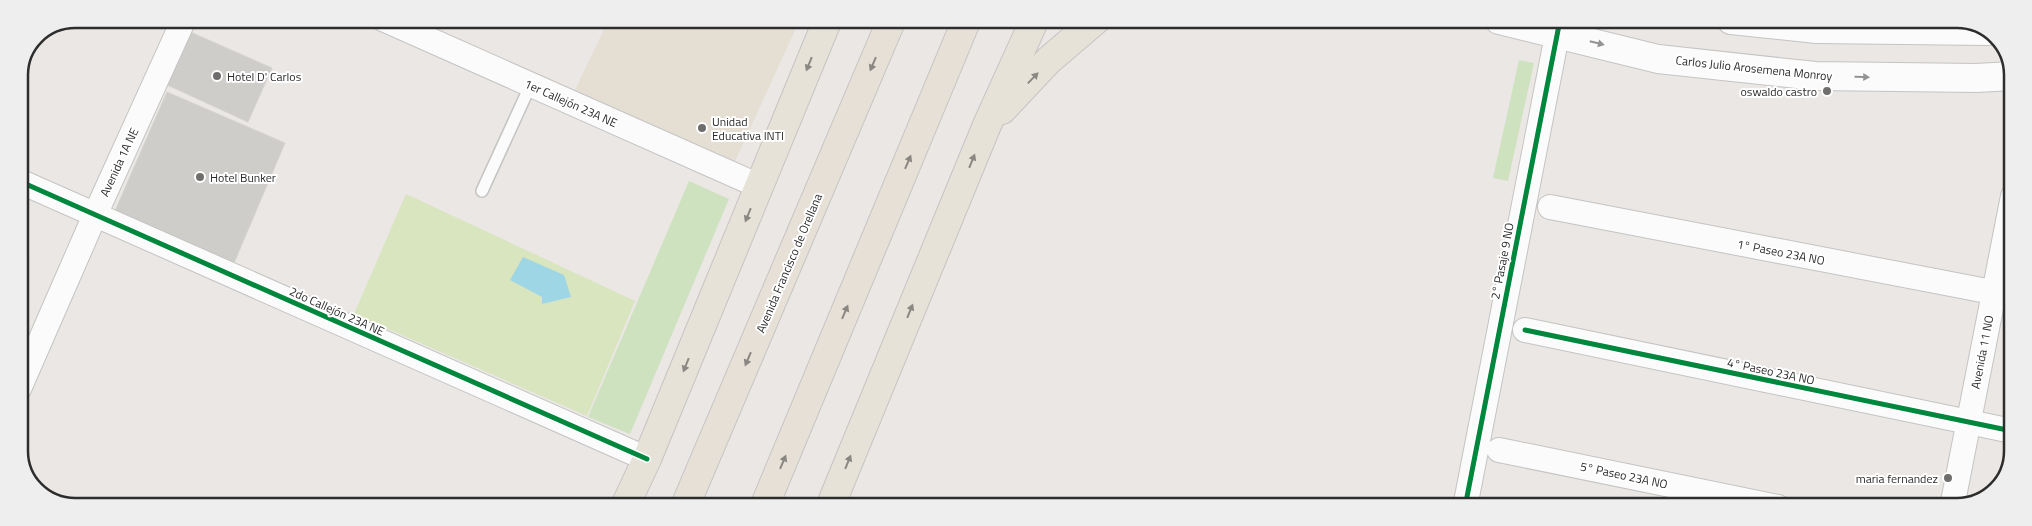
<svg xmlns="http://www.w3.org/2000/svg" width="2032" height="526" viewBox="0 0 2032 526" font-family="'Titillium Web',sans-serif">
	<rect width="100%" height="100%" fill="#eae7e4"/>
	<path fill="#e4ded3" d="M609,19H758L795,30L733,166L575,90Z"/>
	<path fill="#cfe2c0" d="M1519,60L1534,63L1508,181L1493,178Z
		M689,181L729,199L630,434L588,417Z"/>
	<path fill="#d8e5be" d="M406,194L635,301L587,416L354,314Z"/>
	<path fill="#9ed6e5" d="M523,257L564,275L571,297L542,304V297L510,280Z"/>
	<path fill="#cfcdca" stroke="#d5d3d0" d="M188,31L272,68L248,122L163,83Z
		M167,92L285,143L234,263L115,211Z"/>
	<g fill="none" stroke-linecap="round" stroke-linejoin="round">
		<defs>
			<path id="service" d="M482,191L531,84"/>
			<path id="minor" d="M383,19L759,186
				M19,181L647,459
				M1550,207L2013,296
				M1525,330L2012,431
				M19,389L95,215L184,19
				M1499,450L1778,507
				M1465,507L1560,20
				M1952,507L2013,196"/>
			<path id="secondary" d="M1499,20L1658,59L1815,76L1976,78L2013,76
				M1731,20L1817,29L1988,31"/>
			<path id="primary" d="M1002,110L1049,60L1097,19
				M625,506L647,459L828,19
				M830,507L987,125L1035,19"/>
			<path id="trunk" d="M685,506L892,19
				M764,507L967,19"/>
		</defs>
		<use href="#service" stroke="#c4c4c3" stroke-width="14"/>
		<use href="#minor" stroke="#c4c4c3" stroke-width="26"/>
		<use href="#secondary" stroke="#c4c4c3" stroke-width="30"/>
		<use href="#primary" stroke="#c6c4c3" stroke-width="30"/>
		<use href="#trunk" stroke="#c6c4c3" stroke-width="30"/>
		<use href="#service" stroke="#fcfbfb" stroke-width="11"/>
		<use href="#minor" stroke="#fcfbfb" stroke-width="24"/>
		<use href="#secondary" stroke="#fcfbfb" stroke-width="28"/>
		<use href="#primary" stroke="#e6e2d7" stroke-width="28"/>
		<use href="#trunk" stroke="#e6e0d7" stroke-width="28"/>
		<defs>
			<path id="cycleway" d="M19,181L647,459
				M1525,330L2012,431
				M1465,507L1560,20"/>
		</defs>
		<use href="#cycleway" stroke="#fff" stroke-width="8"/>
		<use href="#cycleway" stroke="#00873e" stroke-width="5"/>
	</g>
	<defs><path id="oneway-solid" d="M-6-.8H1V-3.2L6.5 0L1 3.2V.8H-6Z" transform="scale(1.25)"/></defs>
	<g fill="#949494">
		<use href="#oneway-solid" transform="translate(1597 43) rotate(14)"/>
		<use href="#oneway-solid" transform="translate(1862 77) rotate(1)"/>
	</g>
	<g fill="#8a8882">
		<use href="#oneway-solid" transform="translate(809 64) rotate(112)"/>
		<use href="#oneway-solid" transform="translate(1033 78) rotate(-46)"/>
		<use href="#oneway-solid" transform="translate(972 161) rotate(-68)"/>
		<use href="#oneway-solid" transform="translate(748 215) rotate(112)"/>
		<use href="#oneway-solid" transform="translate(910 311) rotate(-68)"/>
		<use href="#oneway-solid" transform="translate(686 365) rotate(112)"/>
		<use href="#oneway-solid" transform="translate(848 462) rotate(-68)"/>
	</g>
	<g fill="#8a8682">
		<use href="#oneway-solid" transform="translate(873 64) rotate(113)"/>
		<use href="#oneway-solid" transform="translate(908 162) rotate(-67)"/>
		<use href="#oneway-solid" transform="translate(845 312) rotate(-67)"/>
		<use href="#oneway-solid" transform="translate(748 359) rotate(113)"/>
		<use href="#oneway-solid" transform="translate(783 462) rotate(-67)"/>
	</g>
	<g fill="#6f6e6d" stroke="#fff" stroke-width="2">
		<circle cx="217" cy="76" r="5"/>
		<circle cx="1827" cy="91" r="5"/>
		<circle cx="702" cy="128" r="5"/>
		<circle cx="200" cy="177" r="5"/>
		<circle cx="1948" cy="478" r="5"/>
	</g>
	<g text-anchor="middle" dominant-baseline="central" stroke-width="4" stroke-linejoin="round" paint-order="stroke">
		<g font-size="12" fill="#2d2d2d" stroke="#fff">
			<text transform="translate(1754 68) rotate(6)">Carlos Julio Arosemena Monroy</text>
			<text transform="translate(571 103) rotate(24)">1er Callejón 23A NE</text>
			<text transform="translate(119 162) rotate(-65)">Avenida 1A NE</text>
			<text transform="translate(1781 252) rotate(11)">1° Paseo 23A NO</text>
			<text transform="translate(1502 261) rotate(-79)">2° Pasaje 9 NO</text>
			<text transform="translate(789 263) rotate(-67)">Avenida Francisco de Orellana</text>
			<text transform="translate(337 311) rotate(24)">2do Callejón 23A NE</text>
			<text transform="translate(1982 352) rotate(-79)">Avenida 11 NO</text>
			<text transform="translate(1771 371) rotate(12)">4° Paseo 23A NO</text>
			<text transform="translate(1624 475) rotate(12)">5° Paseo 23A NO</text>
		</g>
		<g font-size="12" fill="#2d2d2d" stroke="#fff" text-anchor="start">
			<text x="227" y="76">Hotel D' Carlos</text>
			<text x="1817" y="91" text-anchor="end">oswaldo castro</text>
			<text x="712" y="121">Unidad<tspan x="712" dy="14">Educativa INTI</tspan></text>
			<text x="210" y="177">Hotel Bunker</text>
			<text x="1938" y="478" text-anchor="end">maria fernandez</text>
		</g>
	</g>
	<path d="M0 0H2032V526H0ZM75 28H1957A47 47 0 0 1 2004 75V451A47 47 0 0 1 1957 498H75A47 47 0 0 1 28 451V75A47 47 0 0 1 75 28Z" fill="#eee" fill-rule="evenodd"/>
	<path fill="none" stroke="#2d2d2d" stroke-width="2.5" d="M75 28H1957A47 47 0 0 1 2004 75V451A47 47 0 0 1 1957 498H75A47 47 0 0 1 28 451V75A47 47 0 0 1 75 28Z"/>
</svg>
